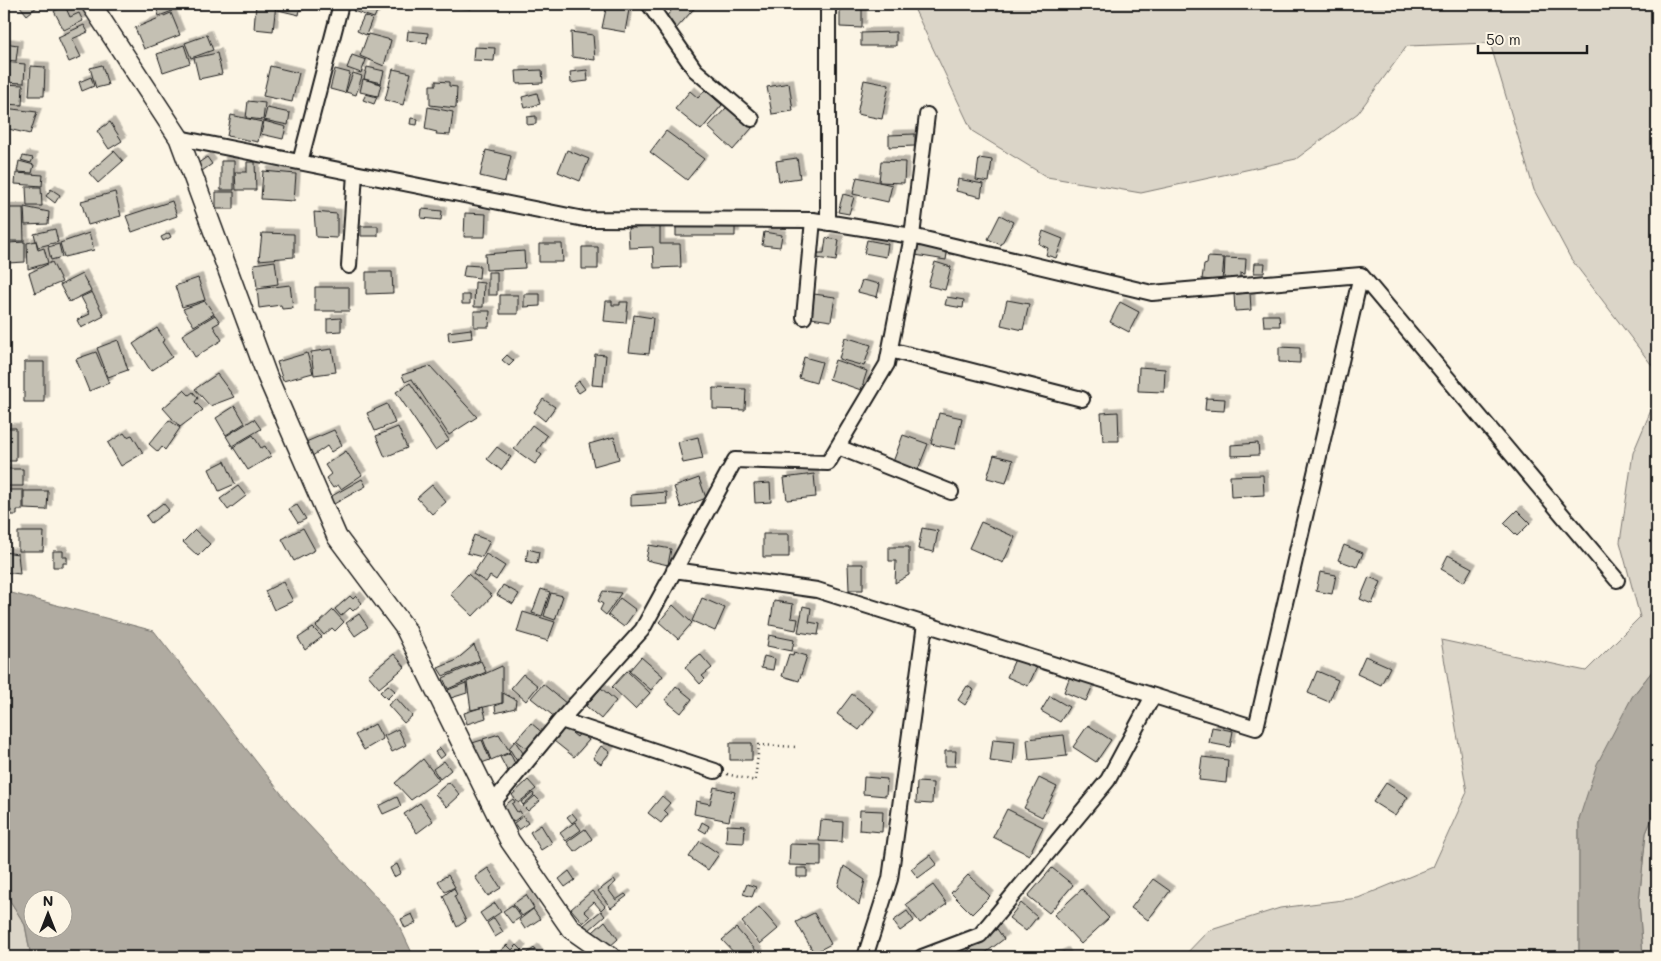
<svg xmlns="http://www.w3.org/2000/svg" width="1661" height="961" viewBox="0 0 1661 961" font-family="Mali,sans-serif">
	<defs>
		<filter id="shadow"><feDropShadow dx="4.5" dy="-4.5" stdDeviation="0" flood-color="#0004"/></filter>
	</defs>
	<rect width="100%" height="100%" fill="#fcf5e5"/>
	<filter id="ink" filterUnits="userSpaceOnUse"><feTurbulence type="fractalNoise" baseFrequency=".02" numOctaves="2"/><feDisplacementMap in="SourceGraphic" scale="10" xChannelSelector="R" yChannelSelector="G"/><feConvolveMatrix kernelMatrix="1 2 1 2 8 2 1 2 1" color-interpolation-filters="sRGB"/></filter>
	<g filter="url(#ink)">
		<path fill="#dbd5c8" stroke="#7c7872" d="M912,4H1657V372L1571,259L1534,190L1490,43L1407,46L1358,113L1296,159L1141,193L1047,177L972,131Z
			M1657,396V665L1632,697L1579,819V957H1183L1208,931L1280,908L1358,898L1433,867L1467,792L1441,640L1586,671L1640,617L1620,542L1633,453Z
			M1657,807V957H1643L1639,902L1646,833Z
			M4,891L25,925L31,957H4Z"/>
		<path fill="#b0aba1" stroke="#75726c" fill-rule="evenodd" d="M4,591L154,631L291,806L395,917L414,957H31L25,925L4,891ZM32,898H62V928H32Z
			M1657,665V807L1646,833L1639,902L1643,957H1579V819L1597,764L1632,697Z"/>
		<path fill="#c4c0b3" stroke="#1c1c1c" filter="url(#shadow)" d="M21,4H36L38,6L27,15L19,5Z
			M155,4H169L172,11L159,16Z
			M256,4H276L273,31L254,29Z
			M279,4H301L299,15L278,10Z
			M356,4H378L380,5L374,18L353,11Z
			M458,4H472L471,9L457,7Z
			M607,4H630L625,32L602,28Z
			M677,4H698L676,29L664,19Z
			M65,6L70,17L79,13L83,21L64,30L54,11Z
			M840,6H862V28L840,27Z
			M171,13L180,35L144,49L135,28Z
			M364,16L372,19L366,35L357,31Z
			M84,25L88,32L72,39L81,57L69,62L58,37Z
			M408,31L428,33L427,43L407,40Z
			M571,32L593,35L595,60L572,57Z
			M896,32V46H861V33Z
			M368,34L391,40L384,66L360,56Z
			M207,35L213,50L191,58L185,43Z
			M4,43L18,45L16,61L4,60Z
			M184,45L190,63L163,72L157,54Z
			M474,47L495,48L494,61L473,60Z
			M217,53L222,74L199,79L194,58Z
			M352,55L366,60L361,73L347,68Z
			M4,62L25,64L24,83L4,82Z
			M102,65L108,85L96,88L90,68Z
			M31,66L45,67L44,96H29Z
			M270,66L299,73L292,102L263,96Z
			M367,67L384,71L381,83L364,79Z
			M335,69L350,73L345,93L330,89Z
			M393,69L411,73L403,105L385,100Z
			M542,70L543,83L517,84L516,71Z
			M587,70L588,81L571,83L570,72Z
			M353,73L362,76L356,95L346,92Z
			M91,77L94,86L82,91L79,82Z
			M363,79L381,84L378,96L360,92Z
			M864,80L889,85L882,119L857,114Z
			M436,81L449,82V86L457,87L456,108L430,105V85H436Z
			M789,83L793,111L772,114L767,87Z
			M4,84L23,85L22,105L4,104Z
			M705,90L722,105L701,130L675,109L690,91L698,98Z
			M537,93L540,104L525,108L522,97Z
			M366,94L377,97L374,104L363,100Z
			M248,101L265,103L263,120L246,118Z
			M728,106L752,128L733,150L708,127Z
			M428,107L453,112L450,135L436,134L437,132L425,129Z
			M4,108L37,112L30,134L4,128Z
			M267,108L290,113L288,125L264,120Z
			M231,115L262,122L258,142L227,136Z
			M536,116V124L527,125V117Z
			M411,118L418,119L417,125L410,124Z
			M264,121L286,127L283,139L261,134Z
			M110,122L122,141L109,149L97,131Z
			M666,131L704,159L687,180L650,152Z
			M915,134V146L889,147V135Z
			M486,150L511,156L505,182L480,176Z
			M567,150L589,159L580,181L558,172Z
			M114,151L123,161L98,183L89,173Z
			M23,156L33,158L31,163L21,160Z
			M207,157L212,164L202,171L197,164Z
			M797,158L800,178L779,181L776,161Z
			M979,158L992,160L989,182L976,180Z
			M19,161L34,165L32,173L17,172Z
			M221,161H234V190H221Z
			M881,161L905,162L904,183L879,182Z
			M247,162H255L256,190H236L235,172H247Z
			M263,171L296,174L294,201L261,199Z
			M16,173L43,175L42,186L15,184Z
			M857,177L892,185L888,202L853,194Z
			M958,179L983,184L981,197L956,191Z
			M26,187H41L42,206H27Z
			M51,189L60,195L55,203L46,196Z
			M115,192L121,216L88,225L81,201Z
			M216,192H234V209H216Z
			M843,194L854,197L849,214L838,212Z
			M172,201L177,216L132,232L126,216Z
			M24,207L49,212L48,224L25,225Z
			M6,208H23L24,241H7Z
			M422,209L442,211L441,220L421,218Z
			M314,212L337,214V238L316,237Z
			M465,213L486,214L485,237H464Z
			M1000,215L1013,222L1001,245L988,239Z
			M676,224H735V236H676Z
			M361,226H378V236H361Z
			M660,227V244H680L681,267L654,268L653,247L629,248L628,228Z
			M55,229L58,242L38,247L34,234Z
			M1043,231L1063,239L1056,258L1046,255L1048,248L1039,244Z
			M764,232L782,235L780,247L762,245Z
			M89,233L94,250L64,257L60,243Z
			M169,233L171,237L163,241L161,237Z
			M262,233L294,234V257L259,260Z
			M826,238L839,240L836,261L817,258L818,253H824Z
			M867,240L888,244L886,257L864,253Z
			M36,241L38,250L44,248L48,263L28,269L27,243Z
			M25,242V262L8,263V243Z
			M917,242L948,247L946,260L915,255Z
			M59,244L62,257L51,260L48,247Z
			M539,244H562L563,262H539Z
			M582,247H598V269H582Z
			M524,251L525,268L486,270L485,254Z
			M1208,257L1224,258L1222,281L1202,279L1204,265L1207,264Z
			M1225,258L1246,259L1245,274L1240,273V281L1224,280Z
			M275,261L278,284L257,287L254,264Z
			M52,262L62,282L35,293L29,273Z
			M935,262L951,267L945,290L928,286Z
			M1255,263H1265L1264,273H1254Z
			M465,265L480,266L479,278L463,276Z
			M366,272H392L393,293L366,294Z
			M488,272H497V295H488Z
			M82,274L91,291L69,302L60,285Z
			M198,278L205,300L182,307L175,286Z
			M862,280L880,284L877,297L858,292Z
			M475,282L484,283L483,307H474Z
			M290,285L293,308L282,309L281,305L259,308L257,289Z
			M315,287H349V311H315Z
			M92,292L104,316L81,328L77,320L90,314L81,297Z
			M1250,293L1251,310L1235,311L1234,294Z
			M524,294H540V306L524,307Z
			M814,294L835,297L831,321L811,318Z
			M462,295H470V304H462Z
			M500,295H518V314H500Z
			M947,297L964,300L963,308L945,305Z
			M1007,300L1029,304L1023,330L1001,325Z
			M205,301L214,314L194,326L183,309Z
			M606,301H612V305H620V302H628L626,323L604,321Z
			M1120,302L1139,312L1129,332L1110,322Z
			M474,311H490L489,327H474Z
			M215,315L220,322L213,326L222,340L195,357L182,335Z
			M634,315L653,318L649,354L629,352Z
			M1263,315H1279L1280,326H1264Z
			M341,318V331L327,332V319Z
			M157,328L165,340L162,342L172,357L151,371L133,344Z
			M471,329L472,338L449,341L448,332Z
			M845,337L871,345L864,366L839,359Z
			M118,340L128,370L108,377L97,348Z
			M1279,347L1300,348V363L1279,362Z
			M332,349L336,372L314,375L311,352Z
			M96,352L109,383L89,391L76,359Z
			M307,353L313,373L283,381L277,362Z
			M595,354L606,355L603,386L592,385Z
			M507,355L514,361L509,366L502,360Z
			M804,357L822,362L816,383L799,378Z
			M835,360L867,371L861,390L829,379Z
			M24,362H44V402H24Z
			M430,366L477,417L449,435L412,379L405,382L402,375Z
			M1139,367L1165,369L1164,392L1138,391Z
			M217,374L234,397L210,406L195,389Z
			M579,381L585,389L579,393L573,386Z
			M410,383L449,440L435,450L396,392Z
			M713,388L746,389L745,410L713,409Z
			M184,390L189,395L193,392L198,398L195,402L203,410L180,427L163,408Z
			M1206,398L1225,399L1224,411L1205,410Z
			M543,399L555,407L545,421L534,412Z
			M387,404L395,423L375,431L367,413Z
			M235,406L245,423L226,435L216,418Z
			M1118,412L1119,441H1103L1101,413Z
			M939,413L962,418L955,449L931,444Z
			M254,419L261,429L232,446L226,436Z
			M169,420L180,428L165,450L162,447L158,452L149,444Z
			M532,425L547,436L537,451L542,455L535,464L514,449Z
			M398,427L407,448L385,457L376,436Z
			M4,428H16V461H4Z
			M334,430L342,445L331,452L327,446L308,459L299,445Z
			M124,433L127,437L132,435L143,453L121,466L108,443Z
			M253,435L261,448L265,446L271,456L248,470L233,447Z
			M903,435L928,444L917,472L893,462Z
			M614,437L619,459L594,466L589,444Z
			M698,437L703,459L683,463L678,442Z
			M1258,443L1259,455L1231,456V445Z
			M497,447L511,457L501,470L487,459Z
			M346,451L362,475L341,489L338,485L333,488L326,478L331,474L325,465Z
			M994,455L1013,460L1006,483L987,478Z
			M225,461L235,484L219,491L209,469Z
			M4,469H23V486H4Z
			M814,474L816,497L787,500L784,478Z
			M1263,475L1264,495L1231,497L1230,476Z
			M699,478L706,498L681,508L674,487Z
			M362,479L366,486L334,504L330,497Z
			M770,483L771,502L755,503L754,484Z
			M432,485L446,502L432,514L417,498Z
			M238,486L246,496L228,510L220,499Z
			M4,490H23V510H17V515H11V510L4,509Z
			M24,491H48L47,510L24,509Z
			M666,492L667,504L631,506V495Z
			M163,503L169,510L151,523L146,516Z
			M297,505L306,519L298,523L289,509Z
			M1517,510L1530,523L1517,536L1504,523Z
			M981,522L1015,537L1003,563L969,548Z
			M303,528L315,550L294,561L282,539Z
			M922,528L938,531L934,552L918,549Z
			M195,530L210,544L198,556L183,542Z
			M18,532H44L43,551H18Z
			M763,534H789V557H763Z
			M474,535L490,541L482,557L467,553Z
			M649,545L671,549L668,565L646,560Z
			M1344,545L1363,553L1357,567L1338,560Z
			M889,547H909V575L895,583L896,561H889Z
			M528,549L539,552L537,564L526,561Z
			M53,551H63V557H67V563H63V567H53Z
			M4,552L18,554L20,574L4,572Z
			M486,554L505,566L496,580L490,576L486,582L473,574Z
			M1448,555L1472,568L1464,582L1441,569Z
			M848,564H863V590H849Z
			M1320,572L1336,575L1332,594L1316,591Z
			M468,574L492,596L473,616L450,594Z
			M1369,577L1381,582L1372,604L1360,599Z
			M283,582L293,601L274,610L265,591Z
			M503,585L519,594L513,604L497,595Z
			M541,589L550,592L542,616L532,613Z
			M603,591L621,593L606,615L600,610L603,604L598,601Z
			M551,593L563,596L555,620L544,616Z
			M350,596L353,599L356,596L362,603L353,611L350,608L341,616L335,609Z
			M620,598L636,610L624,627L608,615Z
			M702,598L725,608L715,631L692,621Z
			M774,601L793,604L791,618L798,619L796,630L770,625Z
			M673,605L692,623L678,639L659,622Z
			M803,606L811,608L809,622L820,624L818,635L798,632Z
			M333,610L344,622L335,631L332,628L324,635L316,626Z
			M523,612L555,622L548,641L517,632Z
			M359,614L368,627L355,636L346,623Z
			M313,628L322,637L305,650L298,638Z
			M769,635L794,640L792,651L767,646Z
			M474,645L480,660L443,676L438,668L455,661Z
			M794,652L807,656L799,681L782,676L789,654L793,655Z
			M394,654L405,667L379,688L368,675Z
			M700,654L712,668L702,676L705,679L700,684L685,667Z
			M764,656L775,659L773,670L761,668Z
			M1365,656L1390,667L1381,685L1357,674Z
			M641,657L663,676L651,690L629,671Z
			M1016,657L1037,667L1028,686L1007,677Z
			M481,661L486,672L448,689L443,678Z
			M502,666V703L471,710L467,682Z
			M627,671L650,693L635,709L612,687Z
			M1317,671L1338,680L1329,702L1308,693Z
			M523,674L538,686L526,701L511,688Z
			M1070,676L1093,685L1086,701L1064,692Z
			M466,683L467,693L451,698L448,690Z
			M543,684L567,704L556,718L531,698Z
			M388,685L395,691L387,699L380,692Z
			M676,686L692,699L681,713L665,700Z
			M967,686L974,690L965,705L958,700Z
			M601,688L616,701L601,719L586,706Z
			M503,693L516,700L515,708L496,713L495,706L503,703Z
			M852,694L874,711L859,730L837,714Z
			M1050,696L1069,707L1060,722L1041,711Z
			M396,698L412,716L404,723L388,705Z
			M483,707L486,718L467,724L464,713Z
			M531,723L544,734L530,751L516,740Z
			M375,724L383,739L364,750L355,735Z
			M569,724L576,729L572,733L577,737L580,733L589,740L574,757L554,741Z
			M1088,725L1111,740L1096,762L1073,747Z
			M1212,727L1233,731L1230,747L1209,743Z
			M398,729L406,745L392,752L384,736Z
			M499,734L510,752L491,760L483,739Z
			M1064,735L1067,756L1029,760L1027,739Z
			M993,739L1015,741L1013,764L990,761Z
			M482,740L490,760L476,765L469,744Z
			M515,741L525,756L517,761L509,748Z
			M730,743H752V760H730Z
			M601,746L610,752L601,764L593,758Z
			M440,748L445,755L440,759L435,752Z
			M945,751H956L955,766H945Z
			M510,753L518,770L509,774L500,757Z
			M1202,757L1228,760L1226,783L1199,780Z
			M423,759L439,780L411,800L395,783Z
			M444,761L451,770L440,779L433,769Z
			M864,777L887,779L886,796L863,794Z
			M1039,778L1057,787L1042,817L1024,808Z
			M528,780L536,789L518,803L512,795Z
			M449,782L460,795L447,807L435,794Z
			M917,782L933,783L932,804L916,803Z
			M1386,783L1408,797L1395,816L1373,802Z
			M714,787L735,792L729,821L694,814L696,801L710,804Z
			M533,793L534,795L523,805L521,802Z
			M535,796L540,801L528,811L523,806Z
			M662,796L670,803L664,810L668,814L661,823L648,813Z
			M397,797L401,806L383,814L379,806Z
			M513,799L515,802L512,804L517,812L520,811L522,815L513,822L503,807Z
			M420,803L433,821L417,833L404,814Z
			M1007,809L1043,827L1029,855L993,837Z
			M860,810L883,811L882,832L859,830Z
			M572,813L577,819L572,823L567,817Z
			M523,816L528,823L519,830L514,823Z
			M821,820L843,822L842,842L819,841Z
			M575,822L581,830L566,841L560,833Z
			M702,822L709,826L706,833L699,829Z
			M541,825L552,843L541,850L530,832Z
			M727,825L745,826L744,843L726,842Z
			M585,829L592,839L575,852L567,842Z
			M700,841L719,854L708,870L689,857Z
			M790,844L821,845V866L789,865Z
			M930,855L937,864L918,878L911,869Z
			M397,864L401,873L394,877L390,868Z
			M844,866L865,880L859,905L838,886Z
			M488,868L501,888L488,896L475,877Z
			M797,868H807V877H797Z
			M1052,868L1073,885L1049,913L1028,896Z
			M569,871L575,880L565,887L559,879Z
			M448,875L455,887L445,892L438,881Z
			M968,875L990,896L972,914L951,893Z
			M614,879L616,882L608,889L616,900L625,894L627,896L611,908L598,891Z
			M1153,879L1170,891L1148,920L1131,908Z
			M747,884L756,887L752,897L743,894Z
			M933,885L947,904L920,923L906,904Z
			M454,888L457,895L454,896L466,921L457,927L443,896Z
			M1082,889L1109,918L1081,944L1054,915Z
			M592,891L605,906L601,910L594,902L584,911L590,917L583,923L571,909Z
			M526,895L534,908L522,916L513,904Z
			M495,903L501,912L486,922L480,913Z
			M1021,903L1037,917L1026,931L1009,918Z
			M512,905L521,917L512,923L503,911Z
			M759,907L778,929L760,944L742,922Z
			M533,909L540,919L525,929L519,920Z
			M601,911L605,916L588,931L584,925Z
			M907,911L914,921L900,931L893,921Z
			M814,913L831,944L814,953L796,922Z
			M412,914L416,923L405,928L401,919Z
			M494,918L503,932L495,937L487,923Z
			M605,921L618,939L608,948L593,932Z
			M736,928L759,954L755,957H738L722,940Z
			M997,929L1004,939L980,957H963L962,955Z
			M507,945L512,950L517,945L522,950L515,957H496L495,956Z
			M534,948L541,957H523Z
			M1064,952L1067,957H1052Z"/>
		<g fill="none" stroke-linecap="round" stroke-linejoin="round">
			<defs>
				<path id="street" d="M649,4L695,70L752,119
					M179,138L584,219L813,220L912,236L1152,293L1361,275L1617,580
					M300,162L341,4
					M828,223V4
					M349,266L355,173
					M804,317L813,220
					M890,350L1082,399
					M838,447L951,492
					M674,570L817,590L1256,728L1361,275
					M561,720L715,771
					M492,804L561,720L642,630L735,460L828,463L887,364L912,236L927,115
					M865,957L890,879L925,624
					M922,957L980,935L1108,780L1153,696"/>
				<path id="secondary" d="M91,4L179,138L267,376L337,537L405,628L510,841L571,929L611,957"/>
			</defs>
			<use href="#street" stroke="#1c1c1c" stroke-width="18"/>
			<use href="#secondary" stroke="#1c1c1c" stroke-width="22"/>
			<path stroke="#1c1c1c" stroke-width="2.5" stroke-dasharray="1 4" stroke-linecap="butt" d="M727,774L755,781L759,745L797,747"/>
			<use href="#street" stroke="#fcf5e5" stroke-width="14"/>
			<use href="#secondary" stroke="#fcf5e5" stroke-width="19"/>
		</g>
	</g>
	<rect width="1661" height="961" fill="none" stroke="#fcf5e5" stroke-width="20"/>
	<rect x="10" y="10" width="1641" height="941" fill="none" stroke="#1c1c1c" stroke-width="2" filter="url(#ink)"/>
	<g transform="translate(48 914)"><circle r="24" fill="#fcf5e5" stroke="#a29e95"/>
	<path d="M0-4L9 19L0 12L-9 19Z" fill="#1c1c1c"/>
	<text y="-8" font-size="14" font-weight="bold" text-anchor="middle" fill="#1c1c1c">N</text>
	</g>
	<path d="M1478 45v8h109v-8" fill="none" stroke="#1c1c1c" stroke-width="2.5"/>
	<text x="1486" y="45" font-size="15" fill="#1c1c1c" stroke="#fcf5e5" stroke-width="4" paint-order="stroke">50 m</text>
</svg>
